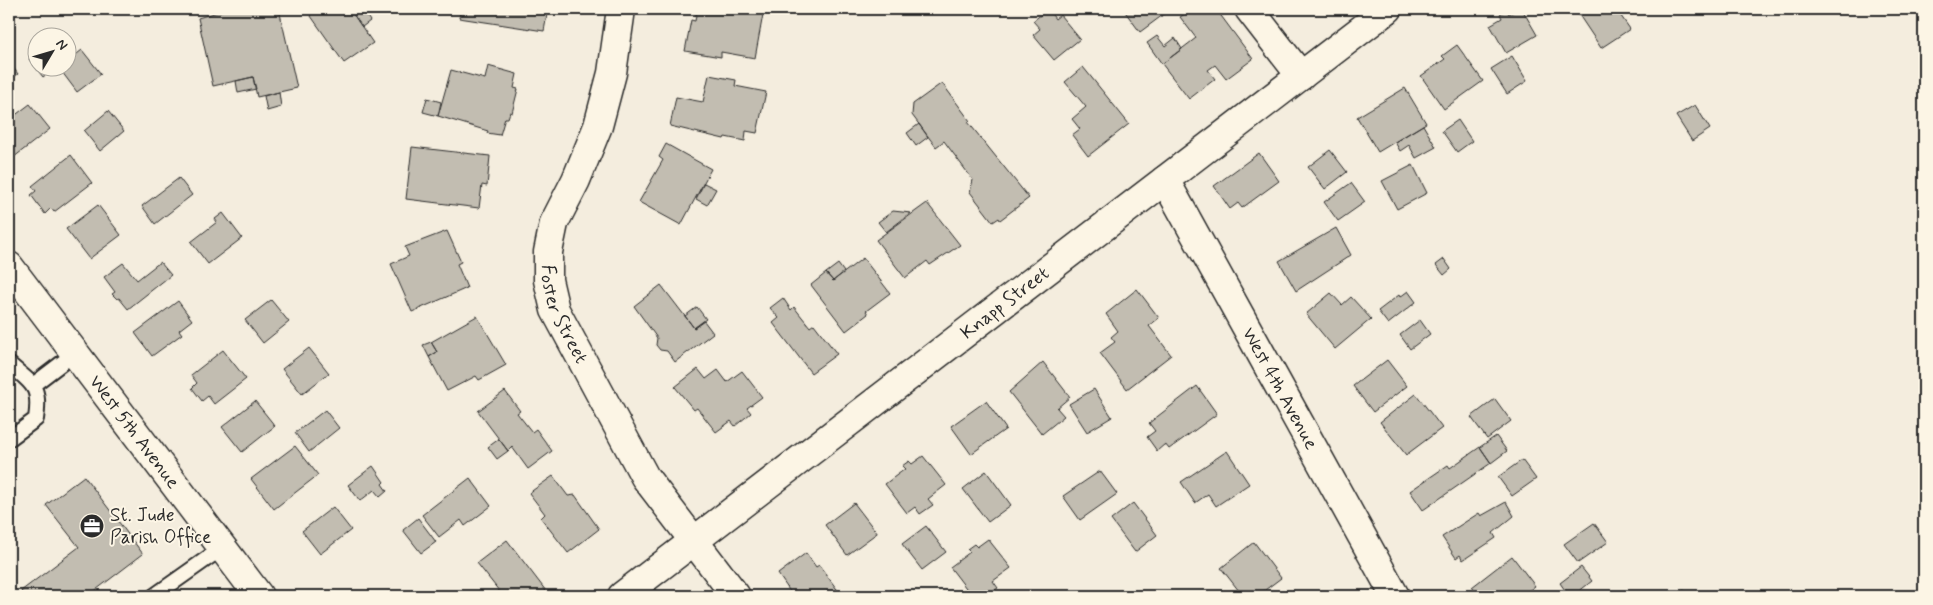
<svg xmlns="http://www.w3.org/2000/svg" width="1933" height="605" viewBox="0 0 1933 605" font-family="Mynerve,sans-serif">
	<rect width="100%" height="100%" fill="#f4edde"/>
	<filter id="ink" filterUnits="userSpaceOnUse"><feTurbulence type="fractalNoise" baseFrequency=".02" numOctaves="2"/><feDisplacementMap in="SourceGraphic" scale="10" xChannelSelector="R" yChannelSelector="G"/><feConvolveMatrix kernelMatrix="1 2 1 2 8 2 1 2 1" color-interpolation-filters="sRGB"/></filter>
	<g filter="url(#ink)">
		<path fill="#c2bdb1" stroke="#2b2b2b" d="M227,9H279L297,88L257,97L253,77L213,86L198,18Z
			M306,9H354L351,11L373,43L344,63Z
			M354,9H362L370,21L362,27L351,11Z
			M461,9H548L544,31L459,18Z
			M697,9H764L755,58L721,52V57L685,51L691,20L695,21Z
			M1048,9L1055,19L1060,15L1080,39L1054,60L1033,35L1040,29L1033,21Z
			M1123,9H1171L1140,32Z
			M1192,9H1216L1253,59L1226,79L1215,65L1208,70L1215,79L1189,99L1162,64L1196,38L1180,17Z
			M1519,9H1522L1537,35L1506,53L1490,25L1502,18L1500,14L1506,10L1509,14Z
			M1575,9H1616L1630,29L1601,48Z
			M1157,36L1165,46L1175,38L1182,49L1162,64L1147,43Z
			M1457,45L1483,81L1444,109L1421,76L1445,59L1442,56Z
			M82,50L101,74L77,92L59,68H68V61Z
			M38,53V68H55L43,77L29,59Z
			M1512,56L1527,81L1507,94L1491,69Z
			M9,62L18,74L9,81Z
			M488,66L517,74L514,88L518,89L512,113L510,112L508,118H505L500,135L487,133L488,131L438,116L451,70L485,79Z
			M1083,67L1129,124L1088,156L1072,135L1080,129L1072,119L1086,107L1065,82Z
			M709,75L736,80L735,86L766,92L757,133L746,131L745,141L725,137L724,139L670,126L676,97L703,102Z
			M253,77L256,89L238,93L236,81Z
			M942,83L970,121L968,122L1029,198L1000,220L999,218L993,222L970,192L973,180L944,141L936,147L912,115L913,104Z
			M1405,88L1426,123L1378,152L1357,117Z
			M279,92L281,107L267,111L264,96Z
			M427,98L441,102L438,116L423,112Z
			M30,104L50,129L9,161V120Z
			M1695,105L1710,129L1692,141L1676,116Z
			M108,111L124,131L100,151L84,131Z
			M1458,120L1472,141L1457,152L1442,131Z
			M919,124L928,137L916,146L907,133Z
			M1423,125L1436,147L1416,158L1409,145L1400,151L1395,142Z
			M666,144L711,169L681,225L639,202L663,160L659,157Z
			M412,147L490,156L487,186L482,185L479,208L406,199Z
			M1330,150L1347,172L1325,189L1308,167Z
			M1259,153L1279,181L1242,208L1238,203L1230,209L1214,186Z
			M71,155L92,183L54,212L51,208L45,214L31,195L36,191L32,186Z
			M1413,165L1427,193L1397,209L1382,181Z
			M179,178L192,195L155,224L142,206Z
			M704,183L716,189L707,205L696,199Z
			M1351,183L1365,202L1338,221L1324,202Z
			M927,203L960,245L930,265L927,261L905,278L876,240Z
			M98,205L121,235L89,259L66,229Z
			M893,211L911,213L886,232L878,222Z
			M223,213L242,238L208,264L191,242L217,222L215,219Z
			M1336,228L1351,255L1296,291L1279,261Z
			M447,231L461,262L457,264L467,288L412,312L391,264L409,256L405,247Z
			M863,258L890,293L866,311L868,314L846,331L811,285L826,273L833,281Z
			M1444,259L1451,269L1444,275L1436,265Z
			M160,262L171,275L128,309L119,298L117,299L112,294L115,292L104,277L123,263L137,280Z
			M838,264L844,272L833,281L826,273Z
			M661,285L694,328L704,321L713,333L675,362L667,351L660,350L656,345L657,338L634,306Z
			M1137,289L1159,318L1149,326L1171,355L1127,389L1100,353L1115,342L1111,337L1118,331L1106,314Z
			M1408,291L1416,302L1388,324L1378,311L1399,295L1400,297Z
			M1331,293L1342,305L1351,297L1371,319L1335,349L1306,314Z
			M783,298L791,310L794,307L810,327L814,324L837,354L811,373L773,323L779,318L770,308Z
			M271,300L289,322L263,343L245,320Z
			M178,301L192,320L179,330L182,334L152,356L135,333Z
			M697,307L706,319L694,328L685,316Z
			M477,316L506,365L479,380L476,376L447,391L429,357L437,352L431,342Z
			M1420,320L1430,334L1410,349L1400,335Z
			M431,342L437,352L429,357L423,345Z
			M309,348L329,373L302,394L282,369Z
			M223,350L246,379L214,404L208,396L202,401L192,388L197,383L191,375Z
			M1387,360L1407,386L1373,412L1353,386Z
			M1043,362L1070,397L1057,408L1064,416L1042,434L1009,392Z
			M698,369L706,379L718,370L727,382L742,371L762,397L747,408L751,413L735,426L731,421L716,432L697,408L694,410L675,387Z
			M1197,386L1217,414L1169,449L1165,444L1157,451L1147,437L1155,431L1149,423Z
			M1094,389L1112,417L1087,432L1069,404Z
			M505,391L520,411L517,413L532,432L536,429L552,451L528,469L512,447L508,451L478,411Z
			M1416,394L1442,428L1406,455L1380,422Z
			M1495,399L1511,421L1487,439L1471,417Z
			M255,401L275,426L242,452L222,427Z
			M986,401L1006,429L971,454L951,426Z
			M325,410L339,428L309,452L295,433Z
			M1496,436L1507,451L1491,463L1480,447Z
			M499,439L508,451L497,459L488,447Z
			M295,446L318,475L274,509L251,479Z
			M1480,447L1491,463L1423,510L1410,491L1448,465L1450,468Z
			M1227,451L1249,484L1216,506L1208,494L1195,503L1181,482Z
			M923,456L946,485L928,499L933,505L920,514L915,507L907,513L885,484L905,469L902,466L909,461L912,464Z
			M1522,460L1536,479L1512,496L1498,477Z
			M373,466L384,482L382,484L387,491L380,497L374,490L360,501L348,485Z
			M986,471L1011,505L988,522L963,489Z
			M1100,471L1117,494L1080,520L1063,496Z
			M84,476L143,554L88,596H25L21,591L79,547L46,505Z
			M553,476L568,496L575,495L599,529L568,553L541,518L545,514L529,493Z
			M470,478L491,506L465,526L461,520L439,537L422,515Z
			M1506,502L1514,516L1493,533L1496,538L1463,560L1460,555L1456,558L1442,537L1479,513L1481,516Z
			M854,503L877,533L847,555L825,525Z
			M1133,503L1157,535L1135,552L1111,520Z
			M333,507L351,530L320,554L302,531Z
			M418,518L436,542L421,553L403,530Z
			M1594,523L1608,542L1578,563L1564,544Z
			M926,526L946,552L922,570L902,544Z
			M988,539L1011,568L993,581L998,588L987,596L980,590L972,596L950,567L970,552L967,549L974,544L977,547Z
			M507,540L546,591L539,596H503L477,563Z
			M1254,542L1281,578L1257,596H1243L1221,568Z
			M806,553L816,567L819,565L842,596H793L778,574Z
			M1512,556L1535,586L1522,596H1479L1472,587Z
			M1581,567L1592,581L1573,596H1569L1560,583Z
			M1684,590L1689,596H1676Z
			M389,591L393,596H383Z"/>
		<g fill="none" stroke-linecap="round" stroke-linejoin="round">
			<defs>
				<path id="lane" d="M9,364C32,384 41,385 36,419L9,439
					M33,385L75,353
					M154,596L222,548"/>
				<g id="street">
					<path id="s1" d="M621,9L612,73L598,126L576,180L554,223L548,252V280L555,310L645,477L736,596"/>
					<path d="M1249,9L1301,76"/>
					<path id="s2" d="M1165,180L1395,596"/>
					<path id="s3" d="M9,266L259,596"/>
				</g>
				<g id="secondary">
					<path id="s4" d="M622,596L1388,9"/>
				</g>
			</defs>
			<use href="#lane" stroke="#2b2b2b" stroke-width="18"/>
			<use href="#street" stroke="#2b2b2b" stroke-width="31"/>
			<use href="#secondary" stroke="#2b2b2b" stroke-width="31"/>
			<use href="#lane" stroke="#fcf5e5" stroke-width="14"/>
			<use href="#street" stroke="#fcf5e5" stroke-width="28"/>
			<use href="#secondary" stroke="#fcf5e5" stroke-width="28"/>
		</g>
	</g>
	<defs>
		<symbol id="office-disc" viewBox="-11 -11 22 22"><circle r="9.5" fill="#2b2b2b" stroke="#fcf5e5"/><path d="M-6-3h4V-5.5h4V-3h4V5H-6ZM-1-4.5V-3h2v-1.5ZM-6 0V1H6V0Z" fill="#fff"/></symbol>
	</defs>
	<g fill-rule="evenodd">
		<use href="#office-disc" x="78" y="512" width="28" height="28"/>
	</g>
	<g text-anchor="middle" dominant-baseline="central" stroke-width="4" stroke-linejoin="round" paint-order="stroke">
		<g font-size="19" fill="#2b2b2b" stroke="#fcf5e5">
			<text stroke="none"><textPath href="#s4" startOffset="482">Knapp Street</textPath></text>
			<text stroke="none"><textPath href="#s1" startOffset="321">Foster Street</textPath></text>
			<text stroke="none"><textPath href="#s2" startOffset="238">West 4th Avenue</textPath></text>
			<text stroke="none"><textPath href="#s3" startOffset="208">West 5th Avenue</textPath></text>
		</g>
		<g font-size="19" fill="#2b2b2b" stroke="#fcf5e5" text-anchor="start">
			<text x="110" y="515">St. Jude<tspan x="110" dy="22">Parish Office</tspan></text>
		</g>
	</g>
	<rect width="1933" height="605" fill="none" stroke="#fcf5e5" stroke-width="30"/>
	<rect x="15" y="15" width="1903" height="575" fill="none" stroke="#2b2b2b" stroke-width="2" filter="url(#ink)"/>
	<g transform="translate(52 52) rotate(52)"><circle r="24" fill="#fcf5e5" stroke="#a8a49b"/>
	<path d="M0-4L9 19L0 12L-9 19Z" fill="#2b2b2b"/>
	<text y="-8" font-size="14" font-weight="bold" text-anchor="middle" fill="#2b2b2b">N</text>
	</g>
</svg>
